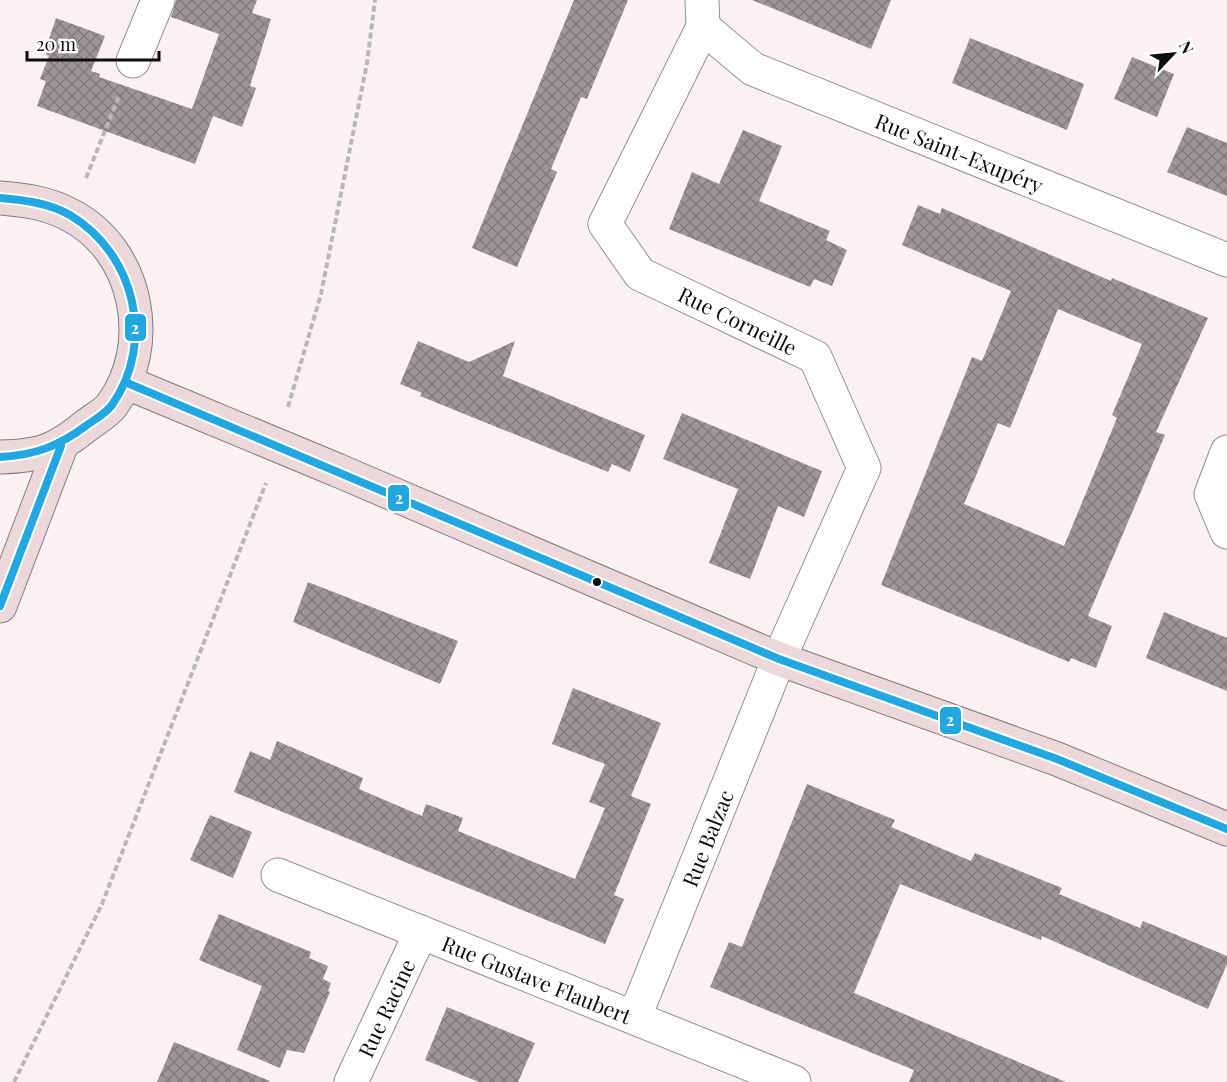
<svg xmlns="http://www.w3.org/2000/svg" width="1227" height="1082" viewBox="0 0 1227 1082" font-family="'Playfair Display',serif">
	<defs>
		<pattern id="building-cross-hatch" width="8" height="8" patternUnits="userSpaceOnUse" patternTransform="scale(1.5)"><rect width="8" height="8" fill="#9e9799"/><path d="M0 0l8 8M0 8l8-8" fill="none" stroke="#7f7a7b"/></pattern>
	</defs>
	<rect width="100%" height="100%" fill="#fbf1f3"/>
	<path fill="url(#building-cross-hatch)" fill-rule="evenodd" d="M176,0H257L252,13L271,19L250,86L256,88L242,127L213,116L195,164L37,106L46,81L40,79L49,56L44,54L56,18L105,36L91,71L100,74L99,77L192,109L219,34L171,17Z
		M574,0H628L587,99L581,97L551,169L557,172L517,267L472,248Z
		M752,0H891L871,49Z
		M970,38L1084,84L1067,130L952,83Z
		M1132,57L1174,74L1157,117L1114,99Z
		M1187,127L1227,143V196L1167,172Z
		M743,130L782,146L759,201L830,231L826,240L847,250L832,286L814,279L810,287L669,229L692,172L719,184Z
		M918,205L940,214L942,208L1111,281L1112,278L1208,318L1156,432L1165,435L1088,616L1112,626L1096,668L1071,658L1069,662L881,585L972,357L982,361L1011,291L902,245ZM1058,309L1142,344L1112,415L1117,418L1064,546L964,504L998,423L1010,428Z
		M418,341L469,362L515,341L503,376L645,435L630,472L612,464L608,472L420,396L422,393L400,384Z
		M682,413L822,471L804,517L778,506L750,579L709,563L738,489L663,459Z
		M308,582L458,641L440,684L293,622Z
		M1164,612L1227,638V691L1146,658Z
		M573,688L661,723L631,796L651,804L614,895L624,899L605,944L234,792L250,751L270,760L277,741L363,778L359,789L422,816L426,804L463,818L458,831L575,879L605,808L589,802L605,764L552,744Z
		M807,784L895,820L891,827L971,861L975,853L1062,888L1059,894L1140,928L1143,921L1227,956V964L1208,1009L1042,936L1041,940L900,884L854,993L1066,1082H909L914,1070L710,987L729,942L742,947Z
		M210,815L252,832L233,878L190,860Z
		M219,914L311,952L309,958L328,966L323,979L331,983L328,991L330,992L304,1053L287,1050L280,1068L237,1050L262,986L199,960Z
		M447,1007L535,1043L518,1082H479L425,1060Z
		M174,1042L270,1081L269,1082H157Z"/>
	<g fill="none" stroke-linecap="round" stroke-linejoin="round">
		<defs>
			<g id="minor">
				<path id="s1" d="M703,27L753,69L1227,260"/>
				<path d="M133,61L158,0"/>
				<path d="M1227,452L1211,494L1227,532"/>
				<path id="s2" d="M278,875L794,1082"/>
				<path id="s3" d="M635,1016L779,659L864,468L815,357L640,274L605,224L703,27L702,0"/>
				<path id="s4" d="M351,1082L421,932"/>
			</g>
			<path id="major" d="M0,198C25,200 48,203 70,215C138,250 156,345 112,405C106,413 95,419 87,425C55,451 41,456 0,457
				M125,382L183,406
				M337,470L779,659L1057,759L1227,829
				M0,606L61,446"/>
		</defs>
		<use href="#minor" stroke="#949091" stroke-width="35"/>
		<use href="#major" stroke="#817d7e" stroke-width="35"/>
		<path stroke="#b8b6b7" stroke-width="4" stroke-dasharray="6 3" stroke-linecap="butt" d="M86,178L119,96
			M288,407L321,294L367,63L375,0
			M14,1082L102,904L266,483"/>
		<use href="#minor" stroke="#fefdfd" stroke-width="33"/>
		<use href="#major" stroke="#ecd8db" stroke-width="33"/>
		<defs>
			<path id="major-bridge" d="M183,406L337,470"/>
		</defs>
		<use href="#major-bridge" stroke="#817d7e" stroke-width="35" stroke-linecap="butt"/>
		<use href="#major-bridge" stroke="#ecd8db" stroke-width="33"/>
		<defs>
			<path id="bus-1" d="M0,198C24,200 49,203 70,215C135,254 156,342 112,405C106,413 96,419 87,425C59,446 36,455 0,457
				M125,382L779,659L1057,759L1227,829
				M0,606L61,446"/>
		</defs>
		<use href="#bus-1" stroke="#fff" stroke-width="12"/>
		<use href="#bus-1" stroke="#23a7e0" stroke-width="8"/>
	</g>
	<circle fill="#0d0d0d" stroke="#fff" stroke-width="2" cx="597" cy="582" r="5"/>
	<g text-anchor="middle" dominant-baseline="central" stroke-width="6" stroke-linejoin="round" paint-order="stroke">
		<g font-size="21" fill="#0d0d0d" stroke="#fff">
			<text stroke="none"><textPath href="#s1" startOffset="288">Rue Saint-Exupéry</textPath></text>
			<text transform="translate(738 320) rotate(26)">Rue Corneille</text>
			<text stroke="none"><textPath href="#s3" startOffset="192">Rue Balzac</textPath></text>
			<text stroke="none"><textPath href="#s2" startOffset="279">Rue Gustave Flaubert</textPath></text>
			<text stroke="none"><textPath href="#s4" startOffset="82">Rue Racine</textPath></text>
		</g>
	</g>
	<g stroke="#fff" stroke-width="2">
		<rect x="124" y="313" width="23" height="29" rx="6" fill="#23a7e0"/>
		<rect x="387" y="484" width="23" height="28" rx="6" fill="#23a7e0"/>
		<rect x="939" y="706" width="23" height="29" rx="6" fill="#23a7e0"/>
	</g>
	<g font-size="16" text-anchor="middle" font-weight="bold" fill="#fff">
		<text x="135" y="334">2</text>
		<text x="399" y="504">2</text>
		<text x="950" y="726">2</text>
	</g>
	<g transform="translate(1173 54) rotate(64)" stroke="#ffffff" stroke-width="4.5" paint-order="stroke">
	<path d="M0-4.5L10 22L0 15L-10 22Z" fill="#0d0d0d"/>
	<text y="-9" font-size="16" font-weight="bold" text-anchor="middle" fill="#0d0d0d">N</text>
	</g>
	<path d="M27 51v9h132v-9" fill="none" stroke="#0d0d0d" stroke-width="3"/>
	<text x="36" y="51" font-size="18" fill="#0d0d0d" stroke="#ffffff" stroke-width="4.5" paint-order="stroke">20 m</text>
</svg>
